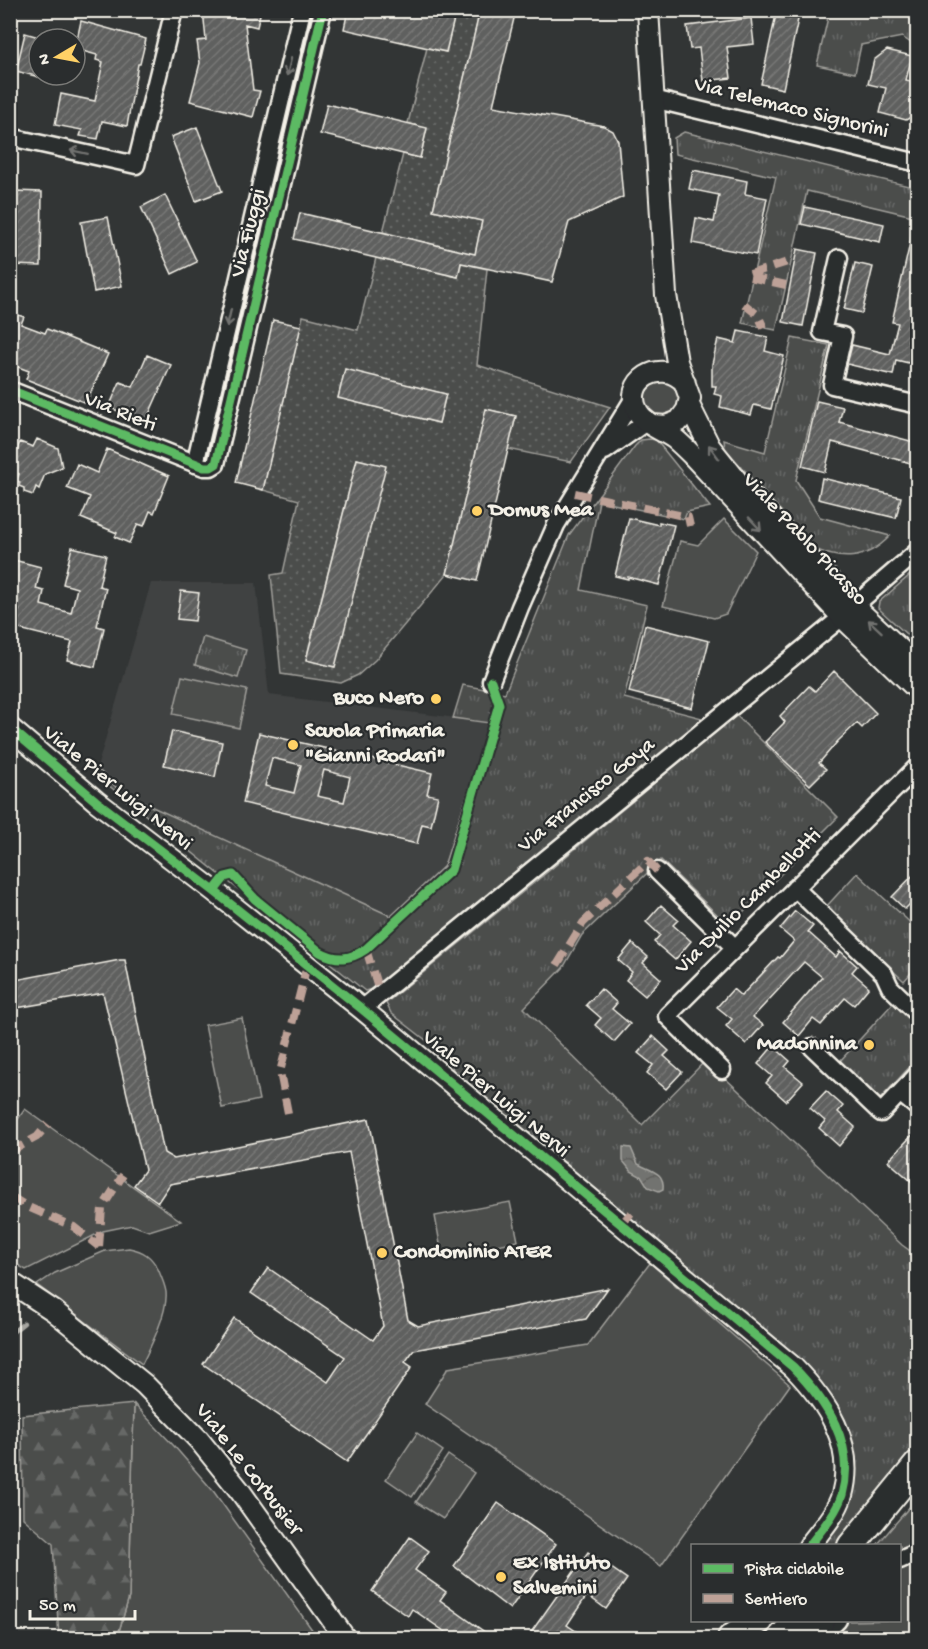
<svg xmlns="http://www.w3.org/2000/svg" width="928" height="1649" viewBox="0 0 928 1649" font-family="'Gochi Hand',sans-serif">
	<defs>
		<pattern id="forest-firs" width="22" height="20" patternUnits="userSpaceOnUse" patternTransform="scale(1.5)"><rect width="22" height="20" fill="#4b4d4c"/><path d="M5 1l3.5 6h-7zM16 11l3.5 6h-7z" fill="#666766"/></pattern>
		<pattern id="park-tufts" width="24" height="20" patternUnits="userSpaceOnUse" patternTransform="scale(1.5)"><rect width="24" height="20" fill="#4b4d4c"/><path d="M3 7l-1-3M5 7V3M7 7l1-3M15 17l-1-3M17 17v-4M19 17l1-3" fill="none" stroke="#666766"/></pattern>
		<pattern id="garden-dots" width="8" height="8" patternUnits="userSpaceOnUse" patternTransform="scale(1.5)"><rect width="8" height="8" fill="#4b4d4c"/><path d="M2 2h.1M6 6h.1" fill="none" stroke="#666766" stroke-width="1.8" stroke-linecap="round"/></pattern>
		<pattern id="water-waves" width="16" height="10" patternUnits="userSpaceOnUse" patternTransform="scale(1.5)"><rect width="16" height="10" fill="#727370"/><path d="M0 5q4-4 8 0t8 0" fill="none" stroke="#5e5e5b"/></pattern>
		<pattern id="building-hatch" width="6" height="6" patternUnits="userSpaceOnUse" patternTransform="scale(1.5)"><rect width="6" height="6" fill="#5f605f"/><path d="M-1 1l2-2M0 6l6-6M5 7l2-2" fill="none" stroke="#777776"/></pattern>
	</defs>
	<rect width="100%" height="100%" fill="#323535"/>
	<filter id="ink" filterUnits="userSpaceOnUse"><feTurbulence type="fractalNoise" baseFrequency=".0167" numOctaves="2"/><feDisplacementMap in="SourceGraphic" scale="12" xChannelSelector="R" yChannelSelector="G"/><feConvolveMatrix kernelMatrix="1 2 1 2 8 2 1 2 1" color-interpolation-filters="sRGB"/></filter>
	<g filter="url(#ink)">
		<path fill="#404242" d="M151,583H256L269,695L490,722L444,866L391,916L122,793L97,768Z"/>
		<path fill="#4b4d4c" stroke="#a09f9a" stroke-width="1.5" d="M643 398a18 18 0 1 1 36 0a18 18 0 1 1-36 0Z
			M724,519L756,551L726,614L714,618L663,606L680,541L698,545Z
			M182,676L247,690L239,728L173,714Z
			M242,1018L259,1100L222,1108L205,1025Z
			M25,1109L181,1221L149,1231L132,1225L103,1231L26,1270L11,1261V1129Z
			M510,1202L518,1241L442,1255L435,1216Z
			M129,1248C144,1251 151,1256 158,1269C161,1276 165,1285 166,1292C168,1312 151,1346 142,1364L37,1285L55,1273L105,1251Z
			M650,1263L790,1385L661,1566L425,1404L448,1368L588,1345Z
			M134,1404L174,1446L214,1492L318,1638H117L129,1597Z
			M417,1433L443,1451L412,1497L386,1479Z
			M448,1455L474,1473L443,1519L416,1502Z
			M917,1498V1543L900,1549V1546L877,1545Z
			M917,1560V1638H828L846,1621L900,1620V1569Z"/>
		<path fill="url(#forest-firs)" stroke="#a09f9a" stroke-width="1.5" d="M134,1404L129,1597L117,1638H59L53,1544L23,1518L22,1415Z"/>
		<path fill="url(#park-tufts)" stroke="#a09f9a" stroke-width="1.5" d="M822,11H917V47L902,37L861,45L855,73L817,65L829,13Z
			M684,132L917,188V217L807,191L776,330L742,323L776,177L675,154L674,138Z
			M792,338L829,345L796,480L820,517L890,536C866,561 841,562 811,547L725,448L724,440L765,452Z
			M650,439L656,440L710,507L687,512L684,519L599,501L581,590L647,605L624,698L706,719L372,989L365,991L93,773L97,768L122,793L391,916L444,866L490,723L453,718L463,685L505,693L569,535L635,446L641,440Z
			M917,569V644L878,608L879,602Z
			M203,637L246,650L238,678L195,665Z
			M736,715L838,817L729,926L661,860L582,935L563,968L524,1008L642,1125L706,1060L902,1245L917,1256V1447L837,1545H816L837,1520L838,1412L458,1084L449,1058L391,1013L386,1003L551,869Z
			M857,873L917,929V966L904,981L825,908Z
			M894,1002L917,1024V1059L880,1099L840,1061Z"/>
		<path fill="url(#garden-dots)" stroke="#a09f9a" stroke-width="1.5" fill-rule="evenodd" d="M436,11H480L433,210L482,221L473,266L487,269L477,365L610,407L571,462L508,449L516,416L486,409L447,574L375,660L358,675L341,683L281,674L271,575L283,573L299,500L263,490L303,316L358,330L376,258L458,277L464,252L383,232L403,154L420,158L427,129L408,123L427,48L446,52L453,20L435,15ZM345,370L446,394L439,423L338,398ZM357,459L385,466L334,667L306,659Z"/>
		<path fill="url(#water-waves)" stroke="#a6a5a0" stroke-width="1.5" d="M623,1147L631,1148L638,1164C651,1171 665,1172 663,1189L659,1191L648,1187L642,1177L631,1171L623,1161Z"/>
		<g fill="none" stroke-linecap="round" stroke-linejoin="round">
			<path stroke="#a6a5a0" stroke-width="4.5" d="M10,1334L24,1323"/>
		</g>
		<path fill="url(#building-hatch)" stroke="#f4f1e8" stroke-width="1.5" fill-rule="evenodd" d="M203,10H261L257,27L245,24L253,90L260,91L253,117L190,101L200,63L197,41L206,40Z
			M348,10H415L454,19L446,52L344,29Z
			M480,10H516L493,106L604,126L613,131L618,141L623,197L569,222L552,282L461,263L458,277L294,239L300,213L475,254L482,221L433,210Z
			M777,10H800L783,89L761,84Z
			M751,18L754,44L727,47L731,78L703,81L699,48L690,49L687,26Z
			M81,21L146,39L140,64H138L127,126L102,121L98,139L80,136L82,130L55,125L61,94L95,101L103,62L96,60L97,55L75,49Z
			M25,33L39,37V77L16,71Z
			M887,50L912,56L906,80L918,83V113L906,120L880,113L886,88L868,84L874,60Z
			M327,104L427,128L420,158L320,134Z
			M197,127L222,191L196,201L171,137Z
			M693,170L747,181L745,194L767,198L756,255L692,243L696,218L714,222L719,195L689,189Z
			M14,191L42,192L41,266L12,265Z
			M165,195L197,262L172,274L141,207Z
			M805,207L884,224L880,242L801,224Z
			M108,217L122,286L94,292L81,222Z
			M913,230L918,231V299L908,341L918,344L913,364L896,360L893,375L847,364L852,345L890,354L898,323L892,322Z
			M797,249L817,253L803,326L783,322Z
			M855,263L873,267L862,313L844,309Z
			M10,312L24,317L21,324L45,333L47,329L108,354L86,403L26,379L29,371L10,364Z
			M273,320L301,326L263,490L236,483Z
			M738,331L768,337L765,351L784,356L771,409L754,405L751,415L720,407L722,396L714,394L716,386H712V364L718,339L735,343Z
			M147,355L171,365L145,423L109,407L120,382L133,387Z
			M345,369L446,394L439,423L338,398Z
			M817,401L843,407L839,422L918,443V465L832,442L825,472L802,466Z
			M486,409L516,416L477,581L447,574Z
			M37,439L58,448L62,467L45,474L39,489L36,487L33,495L24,492V488L19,486L20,482L16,481L19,474L10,470V467L20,442L33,447Z
			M107,449L169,476L154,513L150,511L144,526L138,524L129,543L115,537L117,533L81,518L90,497L67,488L77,464L97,473Z
			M357,459L386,466L335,667L306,660Z
			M822,478L901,497L896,518L818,499Z
			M629,518L659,525V522L674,525L659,585L628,577V579L615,576Z
			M72,547L106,555L99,586L106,588L97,626L104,628L95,667L67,660L72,642L15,628L19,610L10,608V559L41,567L36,589L44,591L41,605L71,613L77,588L63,584Z
			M181,591L199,593L195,621L177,619Z
			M645,625L709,641L692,708L629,692Z
			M834,671L876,713L862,728L857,723L838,741L819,763L826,769L810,785L765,742L785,722L780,716L809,686L815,691Z
			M172,731L222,742L215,777L164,765Z
			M259,733L432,773L427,794L438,796L431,826L422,824L417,844L243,803ZM272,758L301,765L294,793L265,786ZM324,770L350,777L344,802L317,796Z
			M918,870V896L905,909L892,897Z
			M661,905L678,920L673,925L691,941L675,960L654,942L660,935L646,922Z
			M795,911L813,926L808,932L836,957L840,951L857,966L852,972L869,987L854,1005L845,998L821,1025L813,1019L799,1036L783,1022L822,977L804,962L753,1017L763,1025L746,1044L726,1026L732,1019L717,1007L733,989L741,996L778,957L780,958L794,941L780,929Z
			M632,943L648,957L643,963L661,979L645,996L626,980L632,972L618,960Z
			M120,960H125L164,1153L174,1159L369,1119L408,1320L418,1326L608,1288L586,1319L414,1350L405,1362L412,1367L347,1462L203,1364L234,1318L328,1382L345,1357L251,1293L268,1268L373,1340L383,1326L349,1152L170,1184L158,1202L134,1185L145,1170L103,993L10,1009V981Z
			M601,989L617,1003L612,1009L630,1024L614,1042L595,1025L601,1018L586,1005Z
			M653,1036L669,1051L664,1056L682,1072L666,1089L647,1073L653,1065L638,1053Z
			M773,1046L790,1061L785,1067L803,1082L786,1101L766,1083L772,1076L758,1064Z
			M826,1091L843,1106L838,1112L855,1127L839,1146L819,1128L825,1121L810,1108Z
			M918,1129V1187L888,1161Z
			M498,1503L556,1544L510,1609L454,1566Z
			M410,1537L429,1551L415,1570L446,1592L440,1600L493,1638H454L412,1609L408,1616L372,1591Z
			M588,1552L627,1579L606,1609L587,1595L567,1625L586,1638H527Z"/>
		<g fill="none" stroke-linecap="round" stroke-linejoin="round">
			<defs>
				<path id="minor" d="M653,99L918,163
					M10,137L136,165L174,10
					M839,258L822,332L843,336L832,385L918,405
					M10,390L204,467H211L216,464L323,10
					M605,451L646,422
					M195,464L302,10
					M854,606L918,551
					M491,681L520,607L556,525L634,398
					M657,871L735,948
					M795,888L884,974L890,987L918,1014
					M362,1009L842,617
					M812,1047L881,1113L900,1093
					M722,1070L667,1016L918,766
					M918,1074L900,1093L918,1108
					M900,1560L918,1552
					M820,1638L838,1620"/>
				<path id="tertiary" d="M648,10L666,295L677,362L690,398L687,410L679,421L666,426L653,425
					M685,383C661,356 621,382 638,412C645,425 663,430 675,439C681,444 687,450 692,455L842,617L918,690
					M689,405L710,447L738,482L854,606L918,666
					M10,728L96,801L214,891L362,1009L793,1367C826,1401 856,1444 842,1495C836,1514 821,1530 809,1546
					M10,1282L54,1311L145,1385L199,1440L240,1491L345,1638"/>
				<path id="primary" d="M851,1546L918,1464
					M731,1638L760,1620
					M781,1638L798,1620
					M812,1638L821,1620"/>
			</defs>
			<use href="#minor" stroke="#f4f1e8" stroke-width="21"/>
			<use href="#tertiary" stroke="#f4f1e8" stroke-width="24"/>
			<use href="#primary" stroke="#f4f1e8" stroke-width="30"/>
			<use href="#minor" stroke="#2a2d2e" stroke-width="16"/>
			<use href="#tertiary" stroke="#2a2d2e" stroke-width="20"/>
			<use href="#primary" stroke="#2a2d2e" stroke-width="26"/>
			<path stroke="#bda197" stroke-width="8" stroke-dasharray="15 8" stroke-linecap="butt" d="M750,274L791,261
				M750,277L786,285
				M744,304L758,315L764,328
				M575,493L688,517L690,526
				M366,949L377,985
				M557,965L583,923L648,861L657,871
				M288,1113L280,1072L307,965
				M10,1152L37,1137L48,1124
				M10,1196L28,1207L74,1227L99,1247
				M621,1224L635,1209
				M99,1247L102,1208L123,1175"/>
			<defs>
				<path id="cycleway" d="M10,390L204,467H211L216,464L323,10
					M10,728L96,801L214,891L362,1009L793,1367C826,1401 856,1444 842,1495C836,1514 821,1530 809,1546
					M214,891L225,877L233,875L255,899L320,952C337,961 350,960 366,949L451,870L499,704L491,681"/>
			</defs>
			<use href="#cycleway" stroke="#2a2d2e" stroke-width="13"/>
			<use href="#cycleway" stroke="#5cba63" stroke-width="9"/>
		</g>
		<defs><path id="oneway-shaft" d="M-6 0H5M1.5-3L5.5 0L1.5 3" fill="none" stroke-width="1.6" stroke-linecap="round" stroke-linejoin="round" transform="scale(1.5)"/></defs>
		<g stroke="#71726f">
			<use href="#oneway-shaft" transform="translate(289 67) rotate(104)"/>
			<use href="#oneway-shaft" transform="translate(79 152) rotate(-168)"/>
			<use href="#oneway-shaft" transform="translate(229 318) rotate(103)"/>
			<use href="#oneway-shaft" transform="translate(714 452) rotate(-126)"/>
			<use href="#oneway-shaft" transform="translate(755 524) rotate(47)"/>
			<use href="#oneway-shaft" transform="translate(875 626) rotate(-137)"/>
		</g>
	</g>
	<g fill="#ffd166" stroke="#2a2d2e" stroke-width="2">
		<circle cx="477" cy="511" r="6"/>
		<circle cx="436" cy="699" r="6"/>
		<circle cx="293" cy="745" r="6"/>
		<circle cx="869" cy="1045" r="6"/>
		<circle cx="382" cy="1253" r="6"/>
		<circle cx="501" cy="1577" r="6"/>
	</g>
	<g text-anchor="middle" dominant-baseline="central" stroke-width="4.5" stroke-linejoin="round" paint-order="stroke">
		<g font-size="22" fill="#f4f1e8" stroke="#2a2d2e">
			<text transform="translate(791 109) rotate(14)">Via Telemaco Signorini</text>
			<text transform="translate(249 233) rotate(-76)">Via Fiuggi</text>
			<text transform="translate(120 413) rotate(22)">Via Rieti</text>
			<text transform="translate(804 540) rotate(47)">Viale Pablo Picasso</text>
			<text transform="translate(117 789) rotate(39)">Viale Pier Luigi Nervi</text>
			<text transform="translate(587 796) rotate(-39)">Via Francisco Goya</text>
			<text transform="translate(749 902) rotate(-45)">Via Duilio Cambellotti</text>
			<text transform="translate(495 1095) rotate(40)">Viale Pier Luigi Nervi</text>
			<text transform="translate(248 1470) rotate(52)">Viale Le Corbusier</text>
		</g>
		<g font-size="22" font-weight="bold" fill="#f4f1e8" stroke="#2a2d2e" text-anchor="start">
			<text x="489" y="511">Domus Mea</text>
			<text x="424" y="699" text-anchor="end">Buco Nero</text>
			<text x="305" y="732">Scuola Primaria<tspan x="305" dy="25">"Gianni Rodari"</tspan></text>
			<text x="857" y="1045" text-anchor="end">Madonnina</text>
			<text x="394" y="1253">Condominio ATER</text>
			<text x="513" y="1564">Ex Istituto<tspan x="513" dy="25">Salvemini</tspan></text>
		</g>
	</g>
	<rect width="928" height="1649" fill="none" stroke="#2a2d2e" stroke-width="36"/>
	<rect x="18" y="18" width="892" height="1613" fill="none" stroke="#f4f1e8" stroke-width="2" filter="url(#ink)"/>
	<rect x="691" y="1544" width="210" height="78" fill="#2a2d2e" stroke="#7b7b78" stroke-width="1.5"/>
	<rect x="703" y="1564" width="30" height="9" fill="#5cba63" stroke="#7b7b78" stroke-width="1.5"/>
	<text x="745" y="1574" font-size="18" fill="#f4f1e8">Pista ciclabile</text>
	<rect x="703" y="1594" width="30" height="9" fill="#bda197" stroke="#7b7b78" stroke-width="1.5"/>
	<text x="745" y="1604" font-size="18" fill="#f4f1e8">Sentiero</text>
	<g transform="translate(57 57) rotate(260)"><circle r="28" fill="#2a2d2e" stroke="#7b7b78" stroke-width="1.5"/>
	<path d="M0-4.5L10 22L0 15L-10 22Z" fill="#ffd166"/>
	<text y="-9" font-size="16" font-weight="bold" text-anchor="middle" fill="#f4f1e8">N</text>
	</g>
	<path d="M30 1610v9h105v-9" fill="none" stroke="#f4f1e8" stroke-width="3"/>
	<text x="39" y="1610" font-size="18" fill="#f4f1e8" stroke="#2a2d2e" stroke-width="4.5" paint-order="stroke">50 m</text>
</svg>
